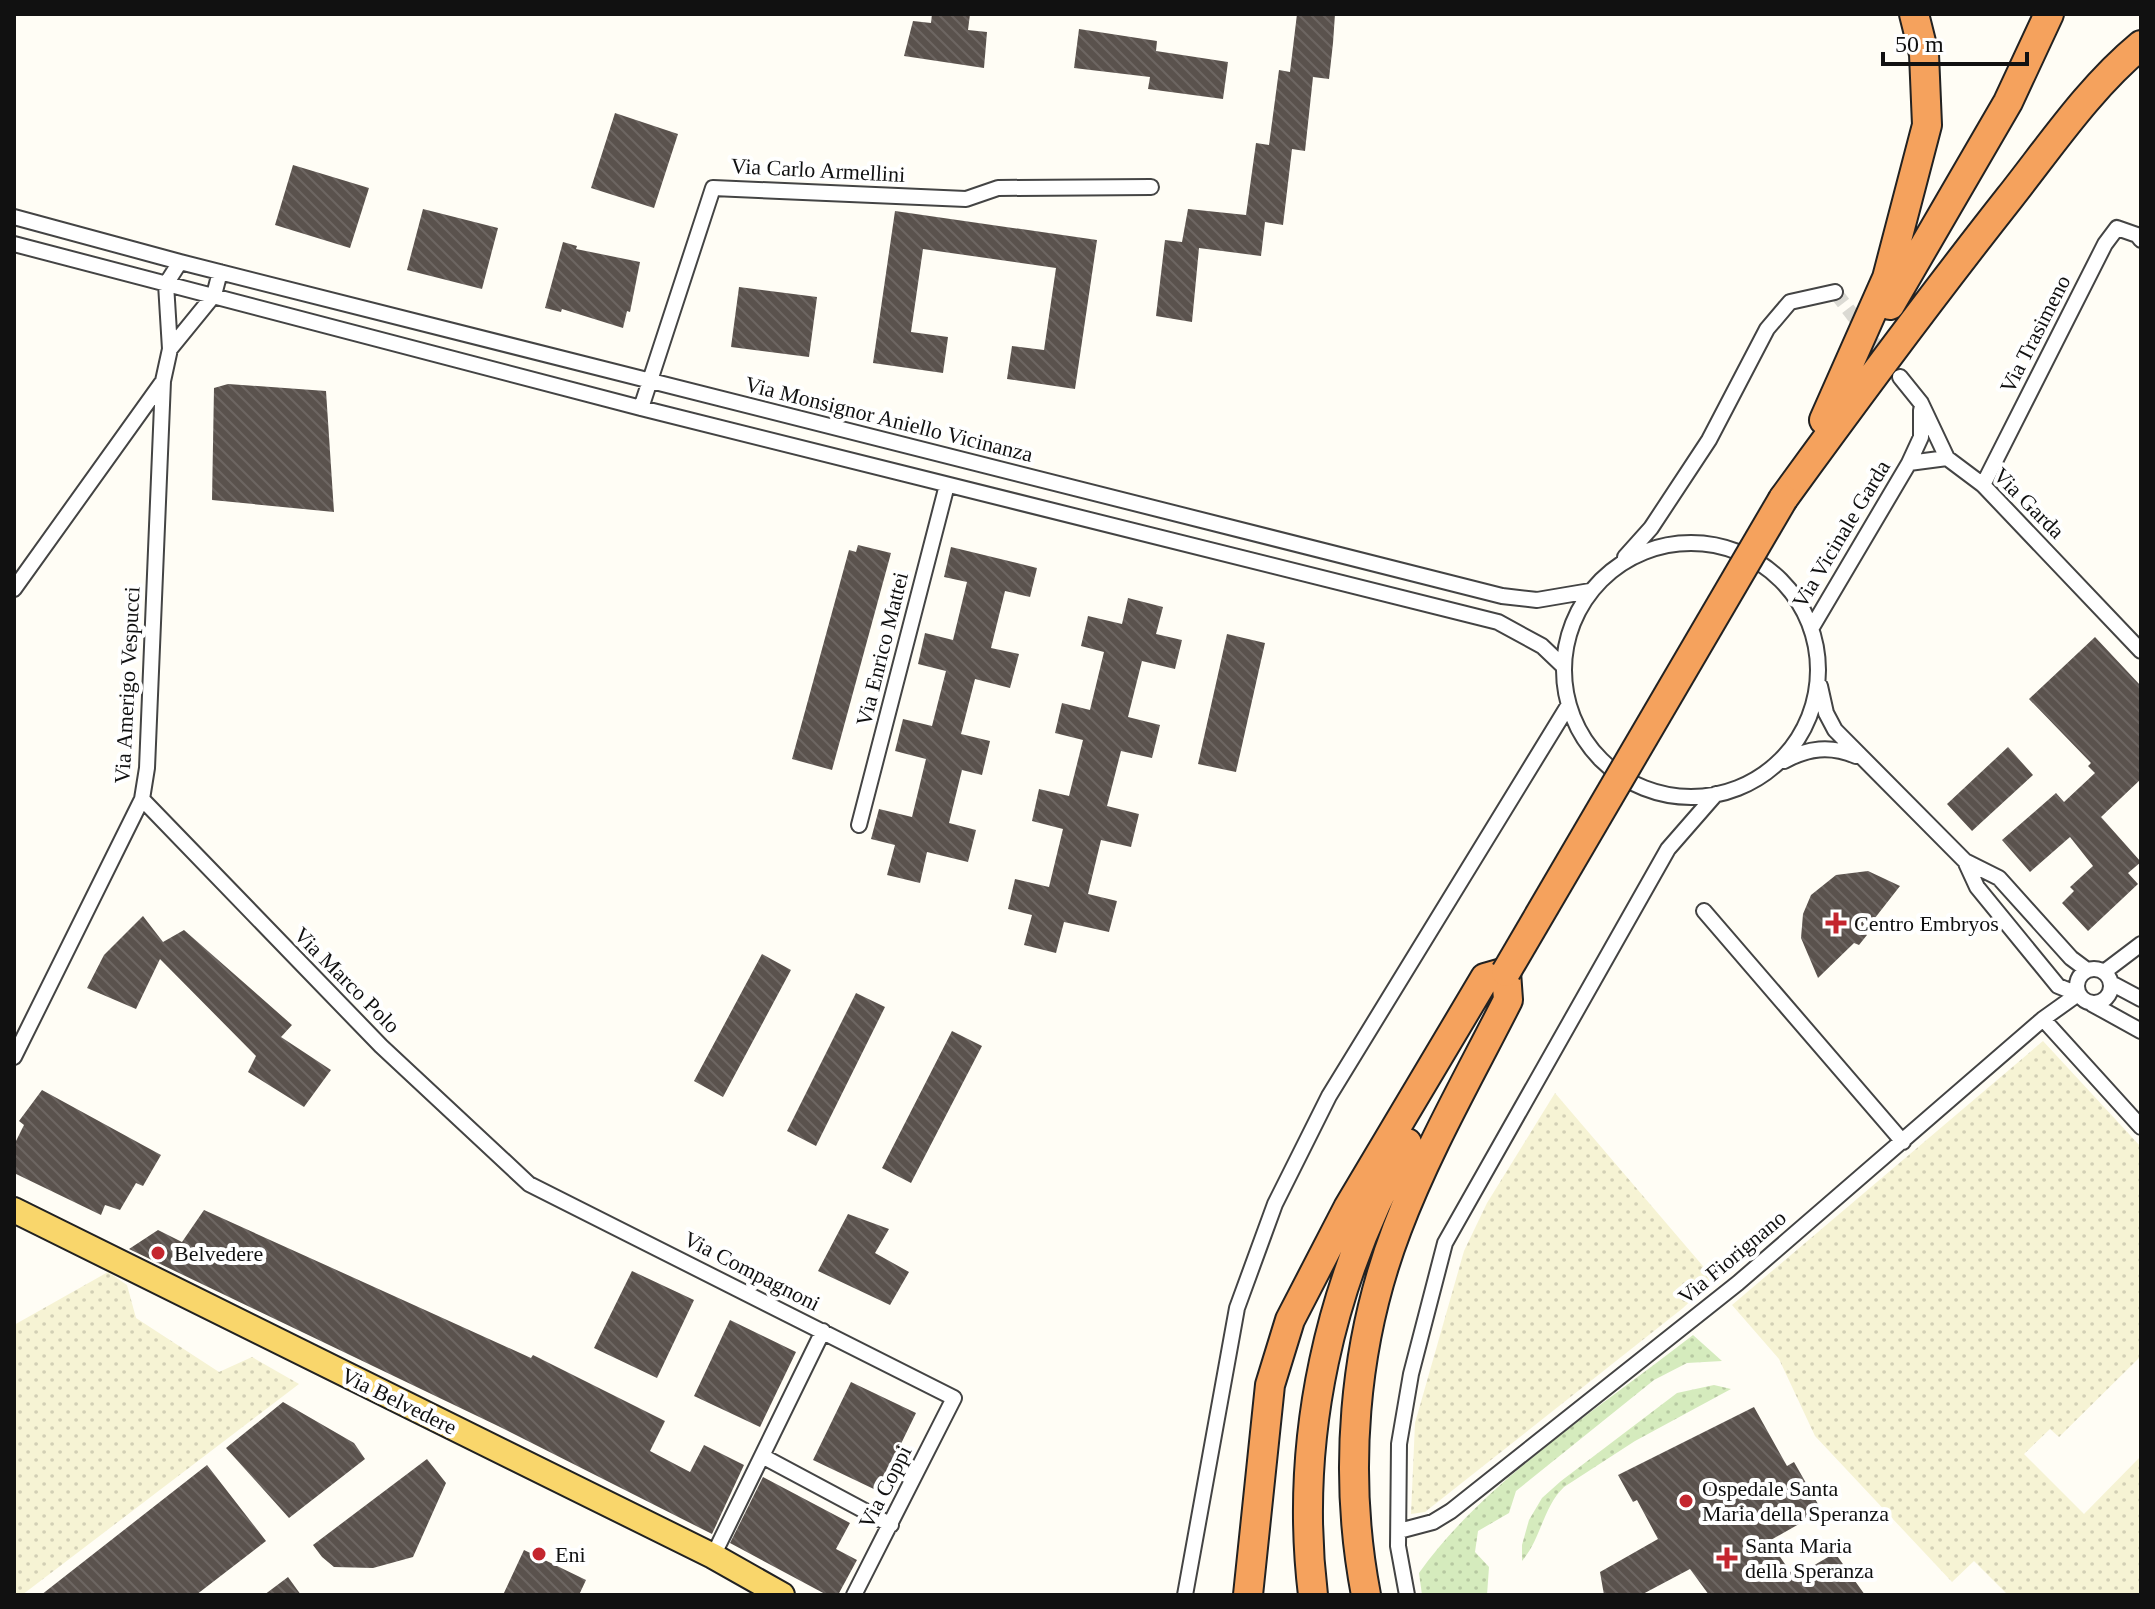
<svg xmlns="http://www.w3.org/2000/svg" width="2155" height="1609" viewBox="0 0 2155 1609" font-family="'Times New Roman',serif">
	<defs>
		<pattern id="farmland-dots" width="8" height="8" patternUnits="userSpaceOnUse" patternTransform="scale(2)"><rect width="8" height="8" fill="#f6f3d4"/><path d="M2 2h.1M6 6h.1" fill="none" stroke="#d2cfb5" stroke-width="1.8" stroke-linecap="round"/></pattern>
		<pattern id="grass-dots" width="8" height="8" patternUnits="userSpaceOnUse" patternTransform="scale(2)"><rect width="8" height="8" fill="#d5ebbd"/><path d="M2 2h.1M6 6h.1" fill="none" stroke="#b6c8a1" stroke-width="1.8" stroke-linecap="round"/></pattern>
		<pattern id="building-back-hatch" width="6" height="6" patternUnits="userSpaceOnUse" patternTransform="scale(2)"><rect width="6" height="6" fill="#5a524d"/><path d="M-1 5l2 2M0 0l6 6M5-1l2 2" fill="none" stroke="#6d6662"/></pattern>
	</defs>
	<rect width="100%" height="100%" fill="#fffdf5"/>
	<path fill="url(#farmland-dots)" d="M2043,1041L2141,1147V1356L2059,1437L2050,1429L2024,1454L2084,1514L2141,1456V1595H2008L1974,1561L1952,1582L1815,1436L1779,1359L1732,1305Z
		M1555,1093L1714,1279L1683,1308L1425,1512L1411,1514L1415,1423L1464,1251L1487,1203Z
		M108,1272L127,1285L136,1318L219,1372L252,1357L299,1384L22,1595H14V1325Z"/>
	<path fill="url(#grass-dots)" d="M1693,1335L1722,1361L1687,1363L1654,1380L1516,1491L1509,1513L1478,1531L1475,1552L1489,1567L1487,1595H1422L1419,1573C1483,1482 1605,1404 1693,1335Z
		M1714,1385L1731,1389L1635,1441L1564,1487C1543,1507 1541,1539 1522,1561V1545L1529,1520L1542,1498L1561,1481L1677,1393Z"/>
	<path fill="url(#building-back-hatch)" d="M932,14H970L968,30L987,32L984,68L904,56L913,21L931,23Z
		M1297,14H1335L1333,43L1329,79L1313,77L1305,151L1292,149L1283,225L1265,222L1261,256L1199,248L1192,322L1156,316L1165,240L1182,242L1188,209L1246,215L1256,143L1269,145L1279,70L1290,72Z
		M1079,29L1157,41L1156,51L1228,62L1223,99L1148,89L1150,77L1074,68Z
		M615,113L678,134L654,208L591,188Z
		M293,165L369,188L350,248L275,225Z
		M423,209L498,228L482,289L407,270Z
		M895,211L1097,240L1075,389L1007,379L1012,346L1044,350L1056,268L923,249L911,332L948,337L943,373L873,363Z
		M563,242L577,246L576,249L640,262L630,312L627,311L623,328L562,309L561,312L545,308Z
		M739,287L817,297L809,357L731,347Z
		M228,384L326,391L334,512L212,500L214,388Z
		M858,545L891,553L832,770L792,759L849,550L856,552Z
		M951,547L1037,568L1030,597L1005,591L991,648L1019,654L1010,688L975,679L961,734L990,741L982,775L962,770L949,823L976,830L968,862L927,852L920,883L887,875L895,845L871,839L879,809L912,817L926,759L895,751L903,719L932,726L946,671L918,664L925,633L953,640L967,582L944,577Z
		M1128,598L1163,607L1156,634L1182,640L1175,669L1142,661L1128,717L1160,725L1152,758L1121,751L1107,806L1139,814L1131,847L1101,840L1088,894L1117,901L1109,932L1064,922L1056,953L1024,945L1032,915L1008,909L1015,879L1049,887L1063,829L1032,821L1039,789L1069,796L1083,740L1055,733L1062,703L1090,710L1104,652L1081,646L1088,616L1122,624Z
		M1227,634L1265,643L1236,772L1198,764Z
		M2095,637L2141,686V779L2101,817L2141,862L2128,873L2138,884L2088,931L2062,903L2074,891L2070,887L2093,866L2070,837L2030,872L2002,840L2056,793L2064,802L2095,773L2088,766L2091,763L2029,699Z
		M2008,747L2033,775L1972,831L1947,804Z
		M1868,871L1900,886L1864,932L1867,935L1859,945L1854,943L1818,978L1801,938L1803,914L1811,895L1836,875Z
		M143,916L163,942L184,930L292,1025L281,1037L331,1070L304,1107L248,1072L256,1056L160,959L136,1009L87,988L104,955Z
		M762,954L791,970L723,1097L694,1081Z
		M856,993L885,1007L816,1146L787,1131Z
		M952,1031L982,1046L911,1183L882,1168Z
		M42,1090L161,1155L143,1186L136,1183L120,1210L105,1205L101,1215L14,1173V1145L24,1125L19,1121Z
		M204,1210L531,1358L533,1355L665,1421L650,1451L690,1472L704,1445L744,1465L712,1534L498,1426L129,1249L158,1230L182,1242Z
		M848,1214L889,1229L875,1253L909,1272L890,1305L818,1271Z
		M632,1271L694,1300L657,1378L594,1348Z
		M730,1320L796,1352L760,1427L694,1396Z
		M851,1382L916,1413L878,1491L813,1460Z
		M283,1402L354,1443L365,1459L289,1518L226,1448Z
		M1754,1407L1787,1466L1794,1462L1822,1511L1769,1541L1794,1577L1835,1553L1865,1595H1709L1690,1569L1641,1595H1604L1600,1572L1658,1539L1637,1500L1633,1502L1618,1475Z
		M427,1459L446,1483L413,1557L373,1568L334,1567L322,1557L313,1545Z
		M207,1465L266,1541L196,1595H41Z
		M763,1477L850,1523L836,1549L857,1560L838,1595H827L730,1543Z
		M524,1550L586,1580L579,1595H503Z
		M288,1577L301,1595H264Z"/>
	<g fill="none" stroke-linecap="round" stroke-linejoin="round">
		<path stroke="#dbdad3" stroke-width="14" stroke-dasharray="14 7" stroke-linecap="butt" d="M1835,292L1900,377"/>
		<defs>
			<path id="street" d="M14,217L180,262L1502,596L1537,600L1590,591
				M14,244L641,408L1498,622L1542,646L1563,666
				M170,349L166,284L180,262
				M1900,377L1921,403L1947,458L1983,485L2141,651
				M641,408L713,188L966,199L998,188L1151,187
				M1909,463L1921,437V410
				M1983,485L2105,244L2117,228L2137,235L2141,240
				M1564 670a127 127 0 1 1 254 0a127 127 0 1 1-254 0Z
				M1625,557L1651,528L1709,440L1767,329L1790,302L1835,292
				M14,589L163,381
				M1811,629L1909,463L1947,458
				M1820,686L1826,713L1835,730L1965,861L1977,887L2058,986L2078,994
				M1784,761C1808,748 1830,745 1856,756
				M142,799L381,1046L529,1184L954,1398L854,1595
				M859,825L947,485
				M1965,861L1999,878L2071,958L2087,970
				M1704,911L1903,1142
				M2077 986a17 17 0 1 1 34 0a17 17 0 1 1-34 0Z
				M2104,972L2141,944
				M2111,983L2141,999
				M2092,1004L2141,1031
				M2043,1019L2141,1127
				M14,1057L142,799L147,768L163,381L170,349L214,295L220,272
				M762,1456L891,1525
				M1399,1531L1433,1522L1451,1511L1738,1283L2043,1019L2078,994
				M713,1556L823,1331
				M1185,1595L1237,1308L1275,1204L1329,1096L1568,706
				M1407,1595L1398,1546L1399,1444L1411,1374L1445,1243L1668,849L1716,794"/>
			<path id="primary" d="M14,1210L713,1556L782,1595"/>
			<path id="highway" d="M1890,305L2008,102L2049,14
				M1824,420L1887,278L1927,125L1924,54L1914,14
				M1783,499C1857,397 1932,296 2010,197C2051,145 2090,87 2141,45
				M1248,1595L1270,1385L1290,1320L1348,1208L1485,978L1506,972
				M1313,1595C1294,1439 1330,1279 1407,1143
				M1366,1595C1343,1475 1353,1344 1397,1229C1427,1150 1470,1075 1508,1000L1506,972"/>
		</defs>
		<use href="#street" stroke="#444" stroke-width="18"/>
		<use href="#primary" stroke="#222" stroke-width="28"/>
		<use href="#highway" stroke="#222" stroke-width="32"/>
		<use href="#street" stroke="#fff" stroke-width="14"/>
		<use href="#primary" stroke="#f9d66b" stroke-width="24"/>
		<use href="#highway" stroke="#f5a25d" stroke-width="28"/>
		<defs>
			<path id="highway-bridge" d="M1506,972L1783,499"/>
		</defs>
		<use href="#highway-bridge" stroke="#222" stroke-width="32" stroke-linecap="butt"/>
		<use href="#highway-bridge" stroke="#f5a25d" stroke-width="28"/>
	</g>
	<g fill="#c4262e" stroke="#fff" stroke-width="3">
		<path d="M1832 911h8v8h8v8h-8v8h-8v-8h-8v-8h8z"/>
		<circle cx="158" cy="1253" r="8"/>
		<circle cx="1686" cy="1501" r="8"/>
		<circle cx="539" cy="1554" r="8"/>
		<path d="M1723 1546h8v8h8v8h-8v8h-8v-8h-8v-8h8z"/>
	</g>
	<g text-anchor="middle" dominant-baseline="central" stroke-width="8" stroke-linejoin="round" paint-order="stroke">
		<g font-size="22" fill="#111" stroke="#fff">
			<text transform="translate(818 170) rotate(3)">Via Carlo Armellini</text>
			<text transform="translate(2035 334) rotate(-63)">Via Trasimeno</text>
			<text transform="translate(889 419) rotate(14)">Via Monsignor Aniello Vicinanza</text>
			<text transform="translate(2029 503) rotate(45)">Via Garda</text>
			<text transform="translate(1841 534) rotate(-59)">Via Vicinale Garda</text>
			<text transform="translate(882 649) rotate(-76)">Via Enrico Mattei</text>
			<text transform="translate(127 685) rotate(-87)">Via Amerigo Vespucci</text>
			<text transform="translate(347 980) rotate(45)">Via Marco Polo</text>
			<text transform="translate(1732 1257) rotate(-40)">Via Fiorignano</text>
			<text transform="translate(752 1271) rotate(27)">Via Compagnoni</text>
			<text transform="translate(399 1401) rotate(26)">Via Belvedere</text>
			<text transform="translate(885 1487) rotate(-63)">Via Coppi</text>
		</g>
		<g font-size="22" fill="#111" stroke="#fff" text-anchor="start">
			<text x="1854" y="923">Centro Embryos</text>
			<text x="174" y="1253">Belvedere</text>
			<text x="1702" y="1488">Ospedale Santa<tspan x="1702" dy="25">Maria della Speranza</tspan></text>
			<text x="1745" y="1545">Santa Maria<tspan x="1745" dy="25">della Speranza</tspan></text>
			<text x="555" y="1554">Eni</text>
		</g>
	</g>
	<rect width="2155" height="1609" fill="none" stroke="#111111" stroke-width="32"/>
	<path d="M1883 52v12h144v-12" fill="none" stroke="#111111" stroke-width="4"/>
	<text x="1895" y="52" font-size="24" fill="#111111" stroke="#ffffff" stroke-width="6" paint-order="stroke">50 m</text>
</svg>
